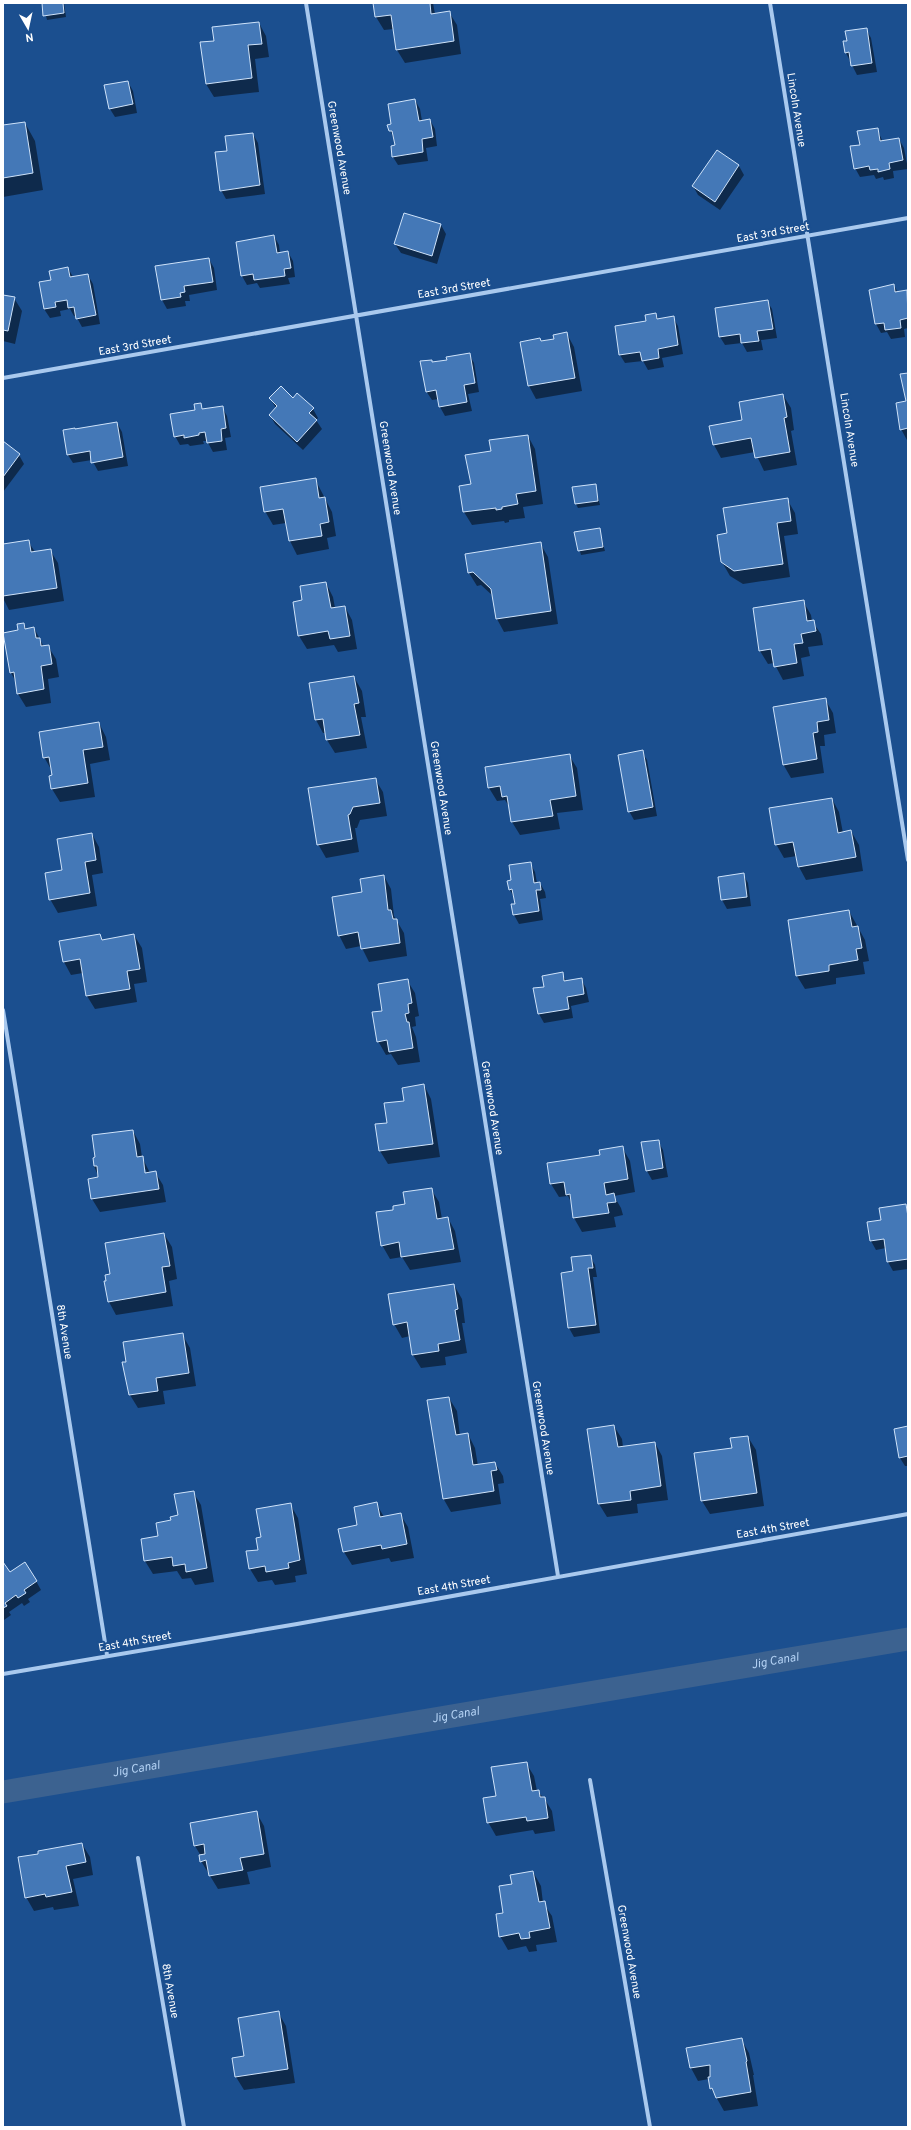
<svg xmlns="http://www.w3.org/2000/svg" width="911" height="2130" viewBox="0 0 911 2130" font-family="Overpass,sans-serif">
	<rect width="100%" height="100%" fill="#1b4f8f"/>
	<path fill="#0007" fill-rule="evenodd" d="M43,3H64L66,17L47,20Z
		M374,3H433L435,14L449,12L457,25L461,54L405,63L397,50L394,29L384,30L376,17Z
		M259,23L266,36L269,57L255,59L259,92L214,97L206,84Z
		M866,29L871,38L877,72L857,75L846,53Z
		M128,82L133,91L137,113L115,117L110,109Z
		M415,100L420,109L422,121L430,120L435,129L437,146L426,148L428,161L398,165L393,157L396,146L389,126L392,125Z
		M25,123L35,141L43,190L3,197V126Z
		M877,129L883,142L899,139L904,148L908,169L893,171L894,178L884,180L883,177L876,179L874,175L860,177L855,168L861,146Z
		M253,134L258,143L265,194L226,199L221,190L228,152Z
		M717,151L739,166L744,175L720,210L698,195L693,186Z
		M441,225L446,234L437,264L401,253L395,244Z
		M274,236L279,245L280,254L288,252L293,261L295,277L288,278L290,284L260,288L257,283L247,285L242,276Z
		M209,259L214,268L217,290L189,295L190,301H185L186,306L167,309L162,300L156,267Z
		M68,268L73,277L88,275L93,284L100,324L82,327L76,316H74L70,309L60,311L61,316L50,318L44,309L52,281Z
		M894,285L898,293L906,291L908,294V328L904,329L905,337L891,339L887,332L881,333L876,324Z
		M3,296L14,298L22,311L15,344L3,341Z
		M767,301L772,309L777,338L761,340L763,350L747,352L742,343L725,345L720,337Z
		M656,314L659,320L673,317L678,326L683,354L662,358L664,367L648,370L643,361L625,363L620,355Z
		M567,334L574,347L582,391L536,399L529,386L521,342L555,340Z
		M469,354L474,363L479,392L468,394L472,411L445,416L440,407L439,399L432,400L426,391L431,361L433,363L448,361Z
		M908,374V442L901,429L908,402Z
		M783,395L791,408L794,430L791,431L797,465L764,471L755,452L721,458L714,445L743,421Z
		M270,398L293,399L313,409L318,418L316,420L322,429L303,450L275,424L270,415L276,408Z
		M200,405L203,410L222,407L227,416L231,437L225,438L227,450L213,452L207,441H203L204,444L190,446L188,444L180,445L175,436Z
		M117,423L122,432L128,466L98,471L92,460L73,463L68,455L75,430Z
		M528,436L535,449L543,504L523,507L525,518L509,520V522L505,523L504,521L472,525L464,512L460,487L472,485L492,452Z
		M3,443L19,455L24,464L3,492Z
		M315,479L332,512L336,536L327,538L329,549L297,555L290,541L286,523L273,525L265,511Z
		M595,485L600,505L578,508L576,504Z
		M787,499L795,513L798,534L784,536L790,577L743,584L730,576L722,562L728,534Z
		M599,529L605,551L581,555L575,533Z
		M28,541L35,552L50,550L58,563L64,601L9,610L3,598V545Z
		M540,543L548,557L558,624L504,632L497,619L493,596L481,585L477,586L469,573Z
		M326,583L333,597L335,608L345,607L352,620L357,649L338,652L334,645L307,649L299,636L294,602L304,601Z
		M803,601L811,615L812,621L821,634L823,645L808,647L810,656L801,658L804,676L783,680L774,663L768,664L760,651Z
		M24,624L27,630L34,628L44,647L48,646L56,659L59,677L48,679L51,703L26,707L18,694L16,682L11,673L19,631Z
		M354,677L362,691L366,717H361L367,748L335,753L327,740L326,733H323L316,720L310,684Z
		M825,699L833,713L836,733L824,735L825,746H820L824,773L791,778L783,764Z
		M99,723L106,737L110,760L90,764L95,797L60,802L52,789L50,777L53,776L52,771L44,757Z
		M642,752L647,760L657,816L634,820L629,811Z
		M569,755L577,768L583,810L557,813L560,829L520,835L512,822L510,808L505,800L497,801L489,788L486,768Z
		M375,779L383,792L387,816L360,820L357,828H355L359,852L326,858L318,844Z
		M832,799L839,812L843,833L851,831L859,845L863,871L806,880L799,867L797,856L784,858L776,844Z
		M92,834L99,847L103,873L92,875L97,906L58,913L50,899L63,871Z
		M530,863L535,872L537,883H540L545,892L546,898L540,899L543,920L519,924L514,915L516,905L515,899L510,890L512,880Z
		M743,874L748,883L751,906L727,909L722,900Z
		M384,876L391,889L394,916L404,933L407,956L369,962L361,946L346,949L339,935L363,893Z
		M849,911L865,940L869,961L863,962L865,974L836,978V984L805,989L797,976Z
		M100,935L103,940L134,935L142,948L147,982L134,984L137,1002L95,1009L87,996L83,973L71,975L64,962Z
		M562,974L567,982L581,979L586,988L589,1002L571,1006L573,1018L544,1023L539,1014L534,989L545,987Z
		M407,980L415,993L419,1016L415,1017L416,1026L412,1027L416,1037L420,1062L398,1065L391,1054L386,1055L378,1041L383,1012Z
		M424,1085L431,1099L440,1157L388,1164L380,1151L377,1125L388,1124Z
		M133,1131L140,1144L142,1157L150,1173L155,1172L163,1185L166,1202L100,1212L92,1199L99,1178L94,1166ZM144,1168L146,1170L147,1177L145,1178Z
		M658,1141L663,1150L668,1177L652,1180L647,1171L642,1143Z
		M622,1147L630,1161L635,1192L614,1196L621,1208L623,1215L614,1217L616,1227L582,1232L574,1218L572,1204L568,1196L559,1197L551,1184L548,1164L601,1156Z
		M431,1189L439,1202L442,1219L448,1218L455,1231L461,1262L410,1270L402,1257L390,1259L382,1245L395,1211Z
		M905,1205L908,1210V1269L893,1271L888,1262L886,1248L876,1250L871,1241L882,1221Z
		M164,1234L172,1247L177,1279L169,1281L173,1306L116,1315L109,1302L105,1282L111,1275Z
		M590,1256L595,1265L597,1277H593L600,1333L574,1337L569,1328L562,1274L574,1272Z
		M454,1285L462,1299L465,1323H462L467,1353L445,1357L446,1365L421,1368L413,1355L410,1336L402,1338L394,1324Z
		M182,1334L190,1348L196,1386L163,1391L165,1404L138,1408L130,1395L123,1363Z
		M449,1398L457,1411L460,1436L468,1434L475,1448L478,1466L495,1463L503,1476L504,1483L498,1484L501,1504L451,1512L443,1498Z
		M614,1426L622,1439L623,1447L655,1443L662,1456L668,1500L637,1504L638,1513L607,1517L599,1504Z
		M908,1427V1466H905L900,1458Z
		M748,1437L756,1450L764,1506L710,1514L702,1501L733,1448Z
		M193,1492L201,1505L214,1582L195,1585L191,1578L182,1579L177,1571L153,1574L145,1561L142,1540L160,1537L172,1521L179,1516Z
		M376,1503L384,1517L400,1514L408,1527L414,1558L391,1562L389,1558L352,1565L344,1552L359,1526Z
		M290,1504L298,1518L307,1574L295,1576L296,1582L275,1585L272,1580L258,1582L250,1569L259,1551L262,1538Z
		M3,1563L10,1573L36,1581L41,1590L28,1599L30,1602L24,1606L22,1603L9,1612L11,1615L4,1620Z
		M526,1763L534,1776L537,1791L544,1798L552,1811L555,1831L535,1834L533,1830L496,1836L488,1822L497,1797Z
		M256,1812L264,1826L271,1867L247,1872L250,1884L218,1889L201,1861V1856L195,1846L191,1824Z
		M82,1844L90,1857L93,1875L73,1879L79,1906L54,1910L53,1907L34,1911L26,1897L39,1855Z
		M533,1872L541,1886L543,1903L552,1916L557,1942L536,1945L537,1951L529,1952L526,1946L508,1950L500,1936L513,1885Z
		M278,2012L286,2026L295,2083L244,2090L236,2077L233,2059L245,2057Z
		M741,2039L749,2053L754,2075H753L758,2106L724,2111L711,2088L709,2079L698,2081L691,2068Z"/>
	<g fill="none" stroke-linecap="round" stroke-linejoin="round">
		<path stroke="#3c6290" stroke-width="23" id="s1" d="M3,1792L908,1639"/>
	</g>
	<path fill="#4478b7" stroke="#cfe3fa" d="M42,3H63L64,13L43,16Z
		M373,3H430L431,14L450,11L454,41L396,50L391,15L375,17Z
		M259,22L262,44L248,45L252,78L206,84L200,42L214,41L212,27Z
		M867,28L872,63L851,66L849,52L845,53L843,41H847L845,31Z
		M128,81L133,104L109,109L104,85Z
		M415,99L419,121L430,119L433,137L422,139L423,152L392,157L391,146L395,145L392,131H389L387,125L391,124L388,104Z
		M25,122L33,173L3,178V125Z
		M878,128L880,141L899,138L903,160L889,163L890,169L878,172V169L870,170L869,166L854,169L850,146L860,145L857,131Z
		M253,133L260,185L220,191L215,152L227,151L225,136Z
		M717,150L739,165L715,202L692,186Z
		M404,213L441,224L432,256L394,244Z
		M274,235L277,253L288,251L291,268L284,269L285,276L254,280L253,274L241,276L236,242Z
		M209,258L213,282L184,286L185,292L180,293L181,297L161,300L155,266Z
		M68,267L70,277L88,274L96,315L76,319L74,307L68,308L67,300L55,302L56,307L44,309L39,282L51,280L49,271Z
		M894,284L895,292L907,290L908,318L900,320L901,328L885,330L884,323L875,324L869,290Z
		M3,295L15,297L8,331L3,330Z
		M768,300L773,329L757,331L759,341L741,343L740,334L719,337L715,308Z
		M656,313L657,319L674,316L678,345L658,349L659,358L642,361L640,352L619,355L615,326L646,321L645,315Z
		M567,332L575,378L528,386L520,342L540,338L541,341L554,339L553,335Z
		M470,353L475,383L464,385L467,402L439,407L436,390L426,392L420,361L432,360V362L447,360L446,357Z
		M908,373V428L900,430L896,403L906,401L900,374Z
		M281,386L293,398L297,393L314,408L309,413L317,420L297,442L269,415L277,406L269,398Z
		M783,394L787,417L784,418L790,452L755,458L751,438L713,445L709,426L742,420L739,402Z
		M201,403L202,409L223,406L226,428L221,429L222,441L207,443L205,432L199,433V435L184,438V435L174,437L170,414L195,410L194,404Z
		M117,422L123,457L91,463L90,451L67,455L63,430L75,428V429Z
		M528,435L536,491L516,494L518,504L502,507V509L496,510V508L463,512L459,486L471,484L465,455L491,451L489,440Z
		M3,441L20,454L3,477Z
		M316,478L319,498L325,497L329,522L320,524L322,536L289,541L283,509L264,512L260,487Z
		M596,484L598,501L575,504L572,487Z
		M788,498L791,521L777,523L783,564L734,571L721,562L717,535L727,533L723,508Z
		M600,528L603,547L578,551L574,532Z
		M29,540L31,552L51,549L57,588L3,596V544Z
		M541,542L551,611L496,619L491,589L473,572L468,573L465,554Z
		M326,582L331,608L345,606L350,636L330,639L328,631L298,636L293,602L302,600L300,586Z
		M804,600L807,621L814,620L816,631L801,634L803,643L794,644L797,663L774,667L771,649L759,651L753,608Z
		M24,623L25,629L34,627L36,638H40L41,646L49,645L52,664L41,666L44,689L17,694L14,672L10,673L3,633L18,630L17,624Z
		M354,676L359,703L354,704L360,735L326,740L323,719L315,720L309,683Z
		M826,698L829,720L817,722L818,732L813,733L817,759L783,765L773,707Z
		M99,722L103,747L83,750L88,783L51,789L49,776L52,775L49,757L43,758L39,732Z
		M643,750L653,807L628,812L618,755Z
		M570,754L576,796L550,800L553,816L511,822L507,796L502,797L500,786L488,788L485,767Z
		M376,778L380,803L353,807L350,814L348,815L352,839L317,845L308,788Z
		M832,798L838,833L851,830L856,857L798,867L793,842L775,845L769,808Z
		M92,833L96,860L85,862L90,893L49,900L45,873L62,870L57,839Z
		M531,862L534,883L540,882L541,890H536L539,911L513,915L511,904H515L512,889L509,890L507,881L511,880L509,865Z
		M744,873L747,897L721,900L718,877Z
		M384,875L388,910H391L393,919H397L400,943L361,949L358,932L338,936L332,897L362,892L360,879Z
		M849,910L852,927L858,926L862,948L856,949L858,960L829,965V971L796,976L788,920Z
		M100,934L102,940L134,934L140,969L127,971L130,989L86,996L80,959L63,962L59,941Z
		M563,972L564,981L582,978L584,994L567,997L569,1009L538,1014L533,988L544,987L542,976Z
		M408,979L412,1003L408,1004L409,1013L405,1014L407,1022H409L413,1048L389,1052L387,1040L377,1042L372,1012L382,1011L378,984Z
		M424,1084L433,1144L379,1151L375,1124L387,1123L384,1103L404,1101L402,1088Z
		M133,1130L137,1157L143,1156L145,1173L156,1171L159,1189L91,1199L88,1179L98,1177L97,1166H94L93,1158L95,1157L92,1135Z
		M659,1140L663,1168L646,1171L641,1142Z
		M623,1146L628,1179L604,1183L606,1195L614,1193L616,1202L607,1203L609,1213L573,1218L570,1194L566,1195L564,1182L550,1184L547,1163L600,1155L599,1150Z
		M432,1188L437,1219L448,1217L454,1249L401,1257L399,1242L381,1246L376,1212L393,1210V1206L405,1204L403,1192Z
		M906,1204L908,1217V1259L887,1262L884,1239L870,1241L867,1222L881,1220L879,1208Z
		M164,1233L170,1266L162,1267L166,1292L108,1302L104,1281H106L105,1275L110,1274L105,1243Z
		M591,1255L593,1268H588L596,1325L568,1328L561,1273L573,1271L571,1257Z
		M454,1284L458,1309L455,1310L460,1340L438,1344L439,1351L412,1355L407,1322L393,1325L388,1294Z
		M183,1333L189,1373L156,1378L158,1391L129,1395L122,1362H126L123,1342Z
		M449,1397L456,1435L468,1433L473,1465L495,1462L497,1470L491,1471L494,1491L443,1499L427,1400Z
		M614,1425L618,1447L655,1442L661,1486L630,1491L631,1500L598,1504L587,1429Z
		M908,1426V1456L899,1458L894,1429Z
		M748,1436L757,1493L701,1501L694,1453L732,1448L730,1438Z
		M194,1491L207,1568L186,1572L185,1564L173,1566L172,1557L144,1561L141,1539L158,1536L156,1523L171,1520L170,1517L178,1515L174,1494Z
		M377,1502L380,1517L401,1513L407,1544L382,1549L381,1545L343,1552L338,1529L357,1525L354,1507Z
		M291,1503L300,1560L288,1563L289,1568L266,1572L265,1566L249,1569L246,1551L258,1550L256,1538L261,1537L256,1509Z
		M3,1562L10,1572L25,1562L37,1581L24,1590L26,1593L18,1598L16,1595L5,1603L7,1606L3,1608Z
		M527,1762L532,1791L539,1790L540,1797H545L548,1818L527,1821L526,1817L487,1823L483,1798L496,1796L491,1767Z
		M257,1811L264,1854L240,1858L243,1870L209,1876L206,1860L200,1862L199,1855L205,1854L204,1844L194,1846L190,1823Z
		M82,1843L86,1862L66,1866L72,1892L46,1897L45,1894L25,1898L18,1857L38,1854V1851Z
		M533,1871L539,1902L545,1901L550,1928L529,1932L530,1938L521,1939L519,1933L499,1937L496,1914L503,1913L499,1886L512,1884L510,1875Z
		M279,2011L288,2069L235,2077L232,2058L244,2056L238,2018Z
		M742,2038L747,2061L746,2062L751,2092L716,2098L712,2088L710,2089L708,2077H710V2065L690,2068L686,2048Z"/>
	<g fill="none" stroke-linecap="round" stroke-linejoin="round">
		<path stroke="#a9c9ee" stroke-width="4" d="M306,3L558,1576
			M770,3L908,860
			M3,378L908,218
			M3,1010L107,1655
			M3,1674L297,1624L908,1514
			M590,1780L650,2127
			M138,1858L184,2127"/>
	</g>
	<g text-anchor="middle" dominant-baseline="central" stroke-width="4" stroke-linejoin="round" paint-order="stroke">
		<g font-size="11" fill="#fff" stroke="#1b4f8f">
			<text transform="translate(796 110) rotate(81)">Lincoln Avenue</text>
			<text transform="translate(339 148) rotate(80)">Greenwood Avenue</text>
			<text transform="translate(773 233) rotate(-10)">East 3rd Street</text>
			<text transform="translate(454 289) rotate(-10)">East 3rd Street</text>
			<text transform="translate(135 346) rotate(-10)">East 3rd Street</text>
			<text transform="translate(849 430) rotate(81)">Lincoln Avenue</text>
			<text transform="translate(390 468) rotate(81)">Greenwood Avenue</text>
			<text transform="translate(441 788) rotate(81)">Greenwood Avenue</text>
			<text transform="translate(492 1108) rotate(81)">Greenwood Avenue</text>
			<text transform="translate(64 1332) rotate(81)">8th Avenue</text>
			<text transform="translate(543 1428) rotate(81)">Greenwood Avenue</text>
			<text transform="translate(773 1529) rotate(-10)">East 4th Street</text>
			<text transform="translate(454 1586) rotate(-10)">East 4th Street</text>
			<text transform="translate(135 1642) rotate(-10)">East 4th Street</text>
			<text transform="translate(629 1952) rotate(80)">Greenwood Avenue</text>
			<text transform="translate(170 1991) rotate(80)">8th Avenue</text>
		</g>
		<g font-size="12" font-style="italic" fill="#b5d3f5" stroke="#1b4f8f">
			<text stroke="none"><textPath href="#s1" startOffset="783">Jig Canal</textPath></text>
			<text stroke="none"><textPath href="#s1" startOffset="459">Jig Canal</textPath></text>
			<text stroke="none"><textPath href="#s1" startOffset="135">Jig Canal</textPath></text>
		</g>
	</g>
	<rect width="911" height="2130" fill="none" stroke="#ffffff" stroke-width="8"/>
	<g transform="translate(28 28) rotate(171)" stroke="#1b4f8f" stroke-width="3" paint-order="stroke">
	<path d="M0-3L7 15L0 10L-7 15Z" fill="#ffffff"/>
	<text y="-6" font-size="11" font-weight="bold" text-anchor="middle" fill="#ffffff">N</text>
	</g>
</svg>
